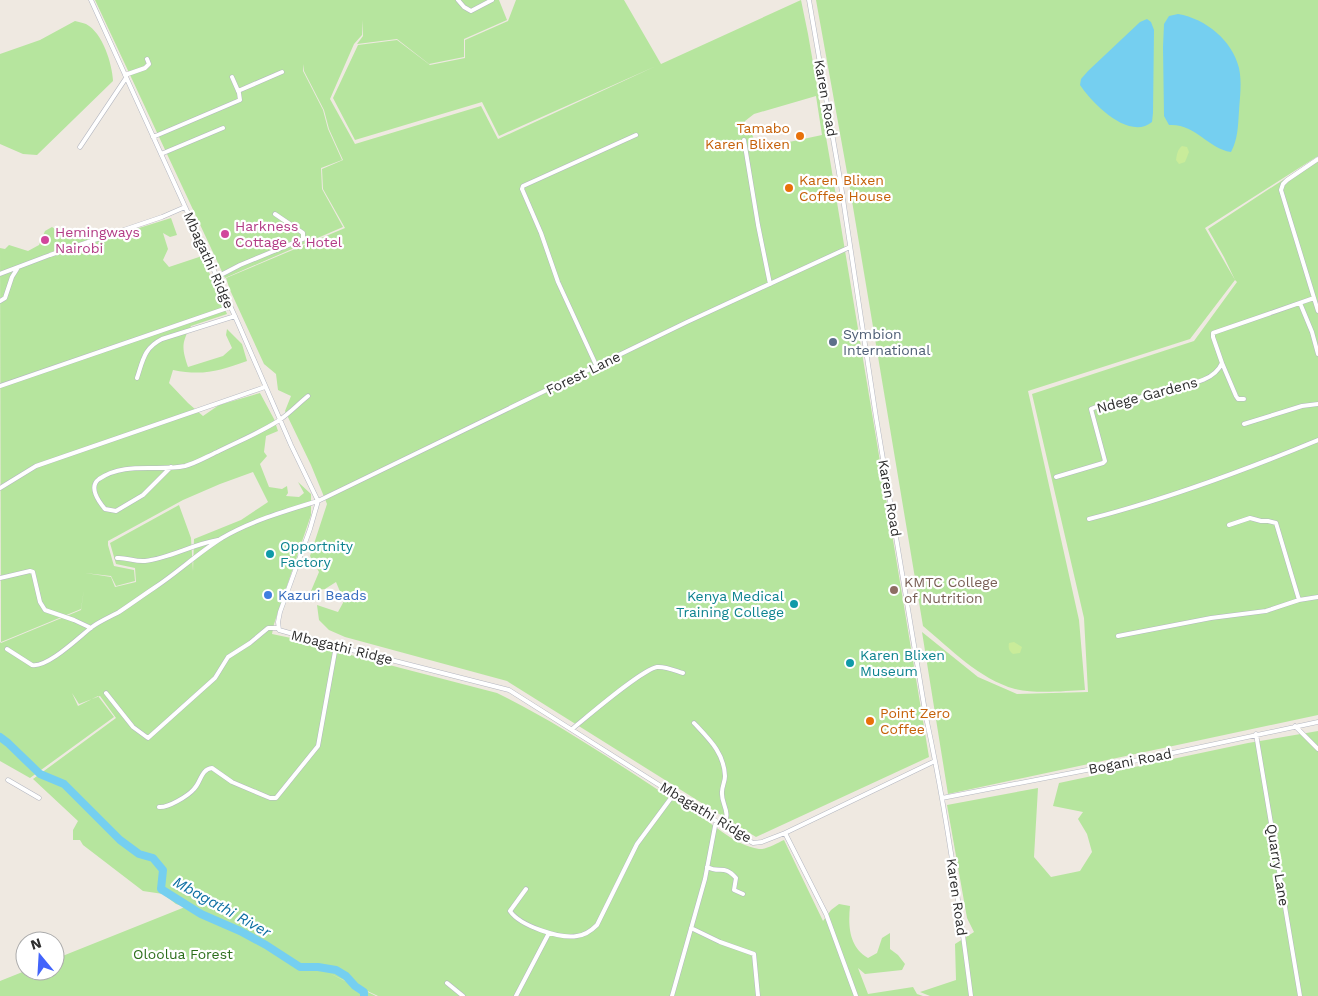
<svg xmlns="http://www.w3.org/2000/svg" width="1318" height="996" viewBox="0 0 1318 996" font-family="'Work Sans',sans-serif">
	<rect width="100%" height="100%" fill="#efe9e1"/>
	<path fill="#b6e59e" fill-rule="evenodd" d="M95,0H499L507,20L464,39V57L429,64L397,39L357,44L363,36L362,20V35L354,44L330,99L355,144L481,106L498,139L656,66L499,136L482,102L355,140L333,98L358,45L397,40L430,65L465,58V40L508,21L516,0H624L661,64L801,0L808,34L830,160L929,757L756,837L507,681L345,637L329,630L319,620L317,605L338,612L344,601L336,582L325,589L311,591L319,572L310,556L327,504L311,465L285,411L291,396L278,390L276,374L264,364L230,290L226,278L345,228L323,189L322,169L343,160L329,129L324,110L304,71L303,64V71L323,110L328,129L342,160L321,168L322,189L343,227L225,278ZM816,96L822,135L756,149L752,133L745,127V121L754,114Z
		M816,0H1318V156L1205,228L1235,280L1224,257L1208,229L1318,157V715L948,794L922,632L978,677L1017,694L1088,692L1084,618L1032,394L1194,341L1237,282L1235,280L1190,339L1028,391L1079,620L1085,690C1065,691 1035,694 1015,689C979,679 951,649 923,626L850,189Z
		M75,21C79,22 83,23 86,24C103,33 112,64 113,81L37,155L23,154L0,144V54L40,40Z
		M171,218L177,235L170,237L163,233L168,249L163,260L169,267L202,256L227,314L191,326C181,343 182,349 188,367L223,356L232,348L226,335L227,329L242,344L247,361C219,371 203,376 173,370L169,383L188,403L203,416L219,405L260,393L274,419L278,431L266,436L264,452L267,456L260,464L269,487L282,489L287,486L288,493L286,496L299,497L304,493L298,482L311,494V515L274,624L272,634L310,642L324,648L497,693C567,727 630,773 696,814C717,826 734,845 759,849C766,850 777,843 784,840L823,921L831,910L839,904L850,906C848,926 849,947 868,958L877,953L882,938L890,933V949L898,955L905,964L902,970L865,974L858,968L868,994L913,987L917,994L923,996H378L329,973L376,996H0V981L25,971H55V959L185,907L176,904L163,894L143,891L83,845L80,840H73V830L78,821L33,779L116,718L100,696L79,704L72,693L78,706L98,696L114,717L30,778L0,761V741L3,738L0,737V642L1,643L81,610L84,589L81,609L1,642L0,248L5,249L9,245L28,251L39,245L45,231L52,227L66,237L92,231L107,238ZM253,472L268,502L241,520L194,539L193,571L191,538L179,505L110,543L116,564L135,568L136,582L115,587L111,577L85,573L111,576L116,586L135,581L134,570L114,566L108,545V541L183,500L220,484Z
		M1318,731V996H930L920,992L956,980L955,944L974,932L967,918L947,805L1038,788L1034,857L1051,877L1080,871L1092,852L1087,834L1078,819L1083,812L1053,806L1059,783L1248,743Z"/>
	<path fill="#c9ec9a" d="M1182,146L1187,147L1189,152L1185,162L1179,164L1176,160C1177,155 1177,150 1182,146Z
		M1014,642L1022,647L1020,653L1013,654C1009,651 1008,648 1009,643Z"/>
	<path fill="#75cff0" d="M1178,14C1206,19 1232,40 1239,68C1242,82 1240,97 1239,111C1238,125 1238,139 1231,152C1207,148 1195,123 1169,125L1164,116L1163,47L1164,24L1169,16Z
		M1147,19L1151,22L1154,30L1153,113L1152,122C1129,141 1092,103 1080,85L1081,79L1088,71L1140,22Z"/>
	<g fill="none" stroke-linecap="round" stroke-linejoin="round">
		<path stroke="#75cff0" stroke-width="8" d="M0,737L8,743L40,774L64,784L120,840L139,854L153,858L163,870L161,889L201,914L240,931L266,945L300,967H318L336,970L346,976L355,986L364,992V996"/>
		<defs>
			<path id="street" d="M91,0L238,323L291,445L318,501L310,529L280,612L278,622L279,630L336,646L509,690L735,833L753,843L762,842L785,833L935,761
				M458,0L464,7L471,11L492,0
				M809,0L840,179L876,417L926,717C946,809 959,903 971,996
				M125,75L145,68L149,64L147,59
				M238,91L282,72
				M153,137L240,100L239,93L232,77
				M744,140L758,225L770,284
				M80,147L126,78
				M161,154L223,128
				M1318,159L1287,180L1283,184L1281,190L1318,311
				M0,274L50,255L162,217L185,207
				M217,277L240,265L303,239V233L275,214
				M0,301L5,298L12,277L17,269
				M1300,303L1312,332L1318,354
				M1222,363L1236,396L1238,399H1244
				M597,367L558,282L541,233L522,189L523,186L636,135
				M137,378C143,360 144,348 162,339L235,316
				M0,386L230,307
				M1244,424L1302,406L1318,404
				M171,467L143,495L116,511L105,509C99,502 88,487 99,479C125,461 157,472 185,466C196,463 206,457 217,452C237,442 259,433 278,421C289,414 298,404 308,396
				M1056,477L1103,463L1105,461L1091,409C1103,403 1116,405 1129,402C1138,399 1147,394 1157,391C1178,384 1212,386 1222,363L1213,337V333L1314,298
				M0,488L36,466L265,387
				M1089,519C1168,499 1243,471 1318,440
				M117,558C126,557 135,562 145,561C170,558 193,544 218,540
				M0,578L30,571L33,572L40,602L45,610L74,620L91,628
				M1299,600L1318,597
				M1118,636L1211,618L1266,611L1299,600L1276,523L1268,521H1261L1250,518L1229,525
				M7,649L32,665C48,668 80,636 92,627C100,621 110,617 119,612C131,604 142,596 154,588C177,573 198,553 222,538C251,521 285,511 318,501L687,322L850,247
				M106,693L133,727L148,738L215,678L228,657L250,643L268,628H278
				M694,723C710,740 724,753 725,776C725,782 722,786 722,792C721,805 731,810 724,826
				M1295,726L1318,749
				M572,729C587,717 641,670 657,667C665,666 676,671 683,673
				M1256,734L1300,996
				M8,780L39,798
				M942,798L1154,757L1318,722
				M159,807C168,808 188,796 194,789C201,782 201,769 212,768L232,782L270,798H276L318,746L336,646
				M785,833L826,914L856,996
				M707,867C720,874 724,864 736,878L734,890L743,894
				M526,889L510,911C520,926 560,939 577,936C586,935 592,930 597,925L637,844L674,794
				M691,928L720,942L754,954L758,996
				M447,983L463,996
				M516,996L549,933
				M672,996L705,879L716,821"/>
		</defs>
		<use href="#street" stroke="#b4b7c1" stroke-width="5"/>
		<use href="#street" stroke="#fff" stroke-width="4"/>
	</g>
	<g fill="#e8710a" stroke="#fff" stroke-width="2">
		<circle cx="800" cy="136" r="5"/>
		<circle cx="789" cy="188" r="5"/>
		<circle cx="870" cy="721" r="5"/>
	</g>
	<g fill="#d1479c" stroke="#fff" stroke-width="2">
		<circle cx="225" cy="234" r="5"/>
		<circle cx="45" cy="240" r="5"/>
	</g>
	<circle fill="#5c6f8a" stroke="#fff" stroke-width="2" cx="833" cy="342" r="5"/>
	<g fill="#0f9aa8" stroke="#fff" stroke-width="2">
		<circle cx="270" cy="554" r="5"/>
		<circle cx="794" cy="604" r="5"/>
		<circle cx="850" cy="663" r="5"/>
	</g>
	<circle fill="#8d6e63" stroke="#fff" stroke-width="2" cx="894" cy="590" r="5"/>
	<circle fill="#3f7fe0" stroke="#fff" stroke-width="2" cx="268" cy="595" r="5"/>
	<g text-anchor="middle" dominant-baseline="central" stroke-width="4.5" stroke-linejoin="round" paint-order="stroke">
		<g font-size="14" fill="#2e2e2e" stroke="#fff">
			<text transform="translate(826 98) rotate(80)">Karen Road</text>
			<text transform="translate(209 260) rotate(66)">Mbagathi Ridge</text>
			<text transform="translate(583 373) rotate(-26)">Forest Lane</text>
			<text transform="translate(1147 395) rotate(-15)">Ndege Gardens</text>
			<text transform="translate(890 498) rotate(80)">Karen Road</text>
			<text transform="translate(342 647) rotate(14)">Mbagathi Ridge</text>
			<text transform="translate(1130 761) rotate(-11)">Bogani Road</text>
			<text transform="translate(706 812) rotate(31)">Mbagathi Ridge</text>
			<text transform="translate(1278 865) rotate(81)">Quarry Lane</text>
			<text transform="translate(957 897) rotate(82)">Karen Road</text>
		</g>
		<g font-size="14" fill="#c56008" stroke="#fff" text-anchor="start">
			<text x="790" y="128" text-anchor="end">Tamabo<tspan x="790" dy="16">Karen Blixen</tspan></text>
			<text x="799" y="180">Karen Blixen<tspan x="799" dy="16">Coffee House</tspan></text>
			<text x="880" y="713">Point Zero<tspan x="880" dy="16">Coffee</tspan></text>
		</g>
		<g font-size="14" fill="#b23c85" stroke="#fff" text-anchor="start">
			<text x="235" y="226">Harkness<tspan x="235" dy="16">Cottage &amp; Hotel</tspan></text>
			<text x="55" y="232">Hemingways<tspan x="55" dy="16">Nairobi</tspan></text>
		</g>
		<g font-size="14" fill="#4e5e75" stroke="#fff" text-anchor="start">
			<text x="843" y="334">Symbion<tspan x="843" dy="16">International</tspan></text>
		</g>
		<g font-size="14" fill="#0d838f" stroke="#fff" text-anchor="start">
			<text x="280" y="546">Opportnity<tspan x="280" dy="16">Factory</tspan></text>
			<text x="784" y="596" text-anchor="end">Kenya Medical<tspan x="784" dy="16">Training College</tspan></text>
			<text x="860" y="655">Karen Blixen<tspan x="860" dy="16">Museum</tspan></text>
		</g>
		<g font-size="14" fill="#785e54" stroke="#fff" text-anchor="start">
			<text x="904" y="582">KMTC College<tspan x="904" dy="16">of Nutrition</tspan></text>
		</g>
		<g font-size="14" fill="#366cbe" stroke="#fff" text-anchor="start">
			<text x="278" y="595">Kazuri Beads</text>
		</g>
		<g font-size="14" fill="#2c6e1b" stroke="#fff">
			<text x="183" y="954">Oloolua Forest</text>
		</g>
		<g font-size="15" font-style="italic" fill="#0d6fa3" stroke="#fff">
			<text transform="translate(222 907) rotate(29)">Mbagathi River</text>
		</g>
	</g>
	<g transform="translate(40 956) rotate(342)"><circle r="24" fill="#ffffff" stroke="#ababab"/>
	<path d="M0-4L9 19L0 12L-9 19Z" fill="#4264fb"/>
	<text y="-8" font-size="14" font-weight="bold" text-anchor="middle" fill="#2e2e2e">N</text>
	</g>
</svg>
